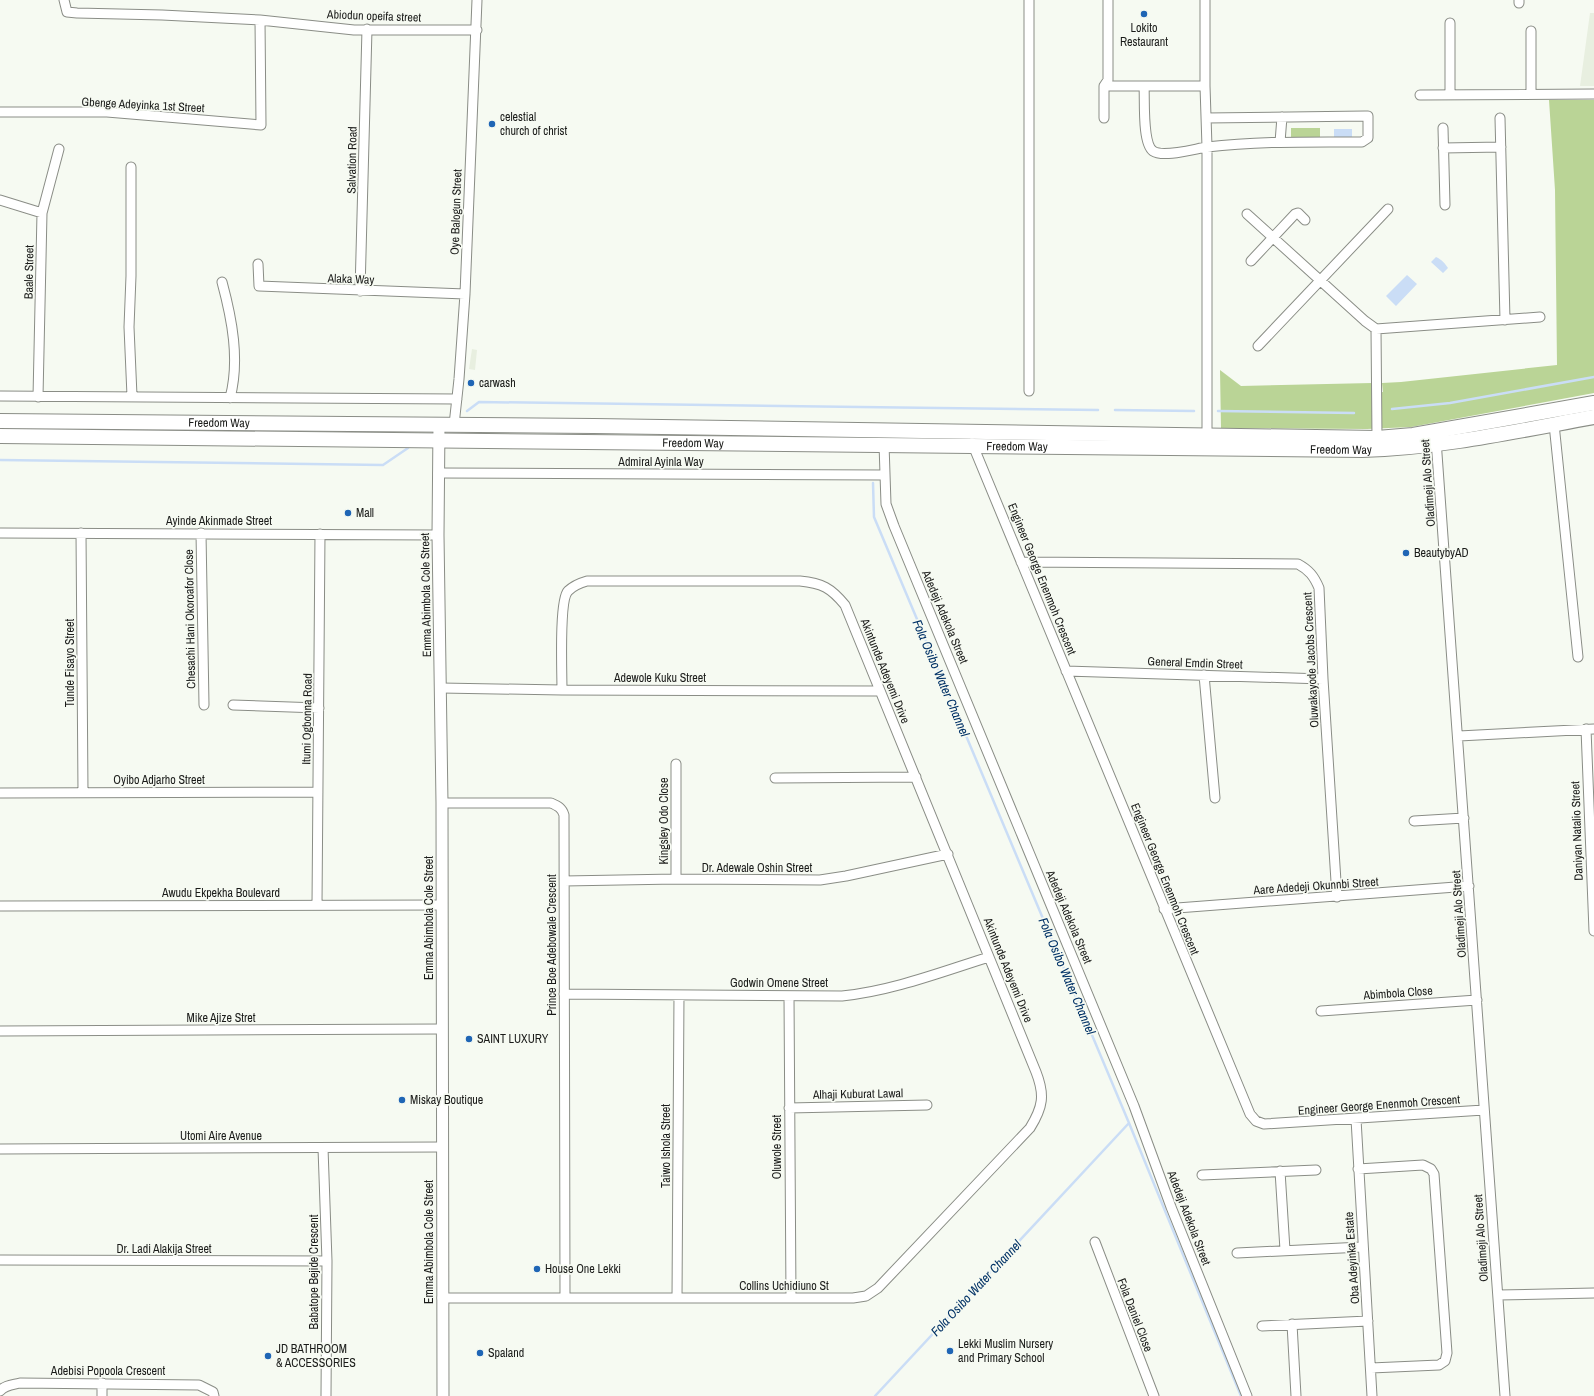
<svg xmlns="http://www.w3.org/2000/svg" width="1594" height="1396" viewBox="0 0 1594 1396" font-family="'Archivo Narrow',sans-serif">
	<rect width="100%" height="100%" fill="#f6faf2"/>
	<path fill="#e8efe0" d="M1590,13H1594V86H1580Z
		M472,349L477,350L475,370L469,369Z"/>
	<path fill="#bad496" d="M1549,100H1594V393L1411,427L1367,429L1221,428L1220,370L1241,386L1372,383L1373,393L1383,392L1382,383L1401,382L1557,365L1555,190Z
		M1291,128H1320V143L1291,142Z"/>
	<path fill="#caddf6" d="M1334,129H1352V139H1334Z
		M1436,257C1442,260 1444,262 1448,268L1443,273L1431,262Z
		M1407,275L1417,284L1396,306L1386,296Z"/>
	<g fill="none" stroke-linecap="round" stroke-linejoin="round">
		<path stroke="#caddf6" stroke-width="2.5" d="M1392,409L1450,403L1594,377
			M1115,410L1194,411
			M467,411L479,402L1098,410
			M1218,411L1354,413
			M0,460L383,465L408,448
			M873,483L874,517L1129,1123L875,1396
			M1129,1123L1241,1396"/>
		<defs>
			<path id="minor" d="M64,0L67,12L77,13L162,15L260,20L354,30H477
				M1205,0V86L1207,147V437
				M1519,0V3
				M1450,23V94
				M1104,86H1205
				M1144,86C1145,100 1142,143 1153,151C1163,158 1194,149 1207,147C1258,141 1310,142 1362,142L1368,138V116H1365L1206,118
				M1531,94V31
				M1420,95L1594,94
				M0,112H107L261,125L260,20
				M1104,118V86L1108,80V0
				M1500,118L1505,320
				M1443,128L1445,205
				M1280,142L1282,117
				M1443,148L1501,147
				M131,167V276L129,327L132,396
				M0,200L42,213
				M1247,214L1365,321L1376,329L1540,317
				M1251,261L1295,214L1298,213L1305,220
				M258,264L259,286L465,294
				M222,282C232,319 240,360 230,398
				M360,291L367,29
				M1376,329L1377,438
				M1258,346L1388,209
				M1029,391V0
				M0,396L457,399
				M38,397L42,213L59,149
				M1554,424L1578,657
				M454,425L459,379L465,294L477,0
				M1436,440L1505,1396
				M972,443L1250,1114L1256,1121L1264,1124L1484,1110
				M884,444L886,504L894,526L1134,1106L1171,1207L1247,1396
				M438,473L884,475
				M0,533L438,535
				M81,533L83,792
				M201,533L204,705
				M1021,562L1298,564C1309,570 1314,576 1319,588L1323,679L1337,897
				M1066,671L1323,679
				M1204,675L1215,798
				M441,688L562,690L880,691
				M233,705L319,708
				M1586,729L1594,931
				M1459,736L1594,729
				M676,764V879
				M775,778L916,777
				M0,793L318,792
				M442,803H551C558,806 562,808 564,815L565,1298
				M1414,821L1464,818
				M564,881L676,879L820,880L846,876L948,854
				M317,905L320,534
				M0,906L442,905
				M1164,909L1469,886
				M564,994L842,996C892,991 941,972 989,957
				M789,996L791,1298
				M1321,1011L1477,1000
				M0,1031L442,1029
				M789,1108L927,1105
				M1356,1119L1372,1396
				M323,1148L327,1261L326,1396
				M0,1149L442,1147
				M1358,1169L1423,1165L1431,1169L1434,1174L1447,1353L1445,1361L1439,1365L1371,1368
				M1280,1171L1285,1250
				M1202,1175L1316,1170
				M1095,1242L1154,1396
				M1237,1253L1362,1247
				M0,1260L327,1261
				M1498,1295L1594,1293
				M442,1298H853L866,1296L878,1288L1030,1128C1043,1107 1045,1095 1036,1072L845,605C831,588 822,583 800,581H587C580,583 573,586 568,591C559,600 562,673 562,690
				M677,1298L679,995
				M1292,1324L1296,1396
				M1262,1326L1368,1321
				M102,1383V1396
				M0,1391C5,1385 12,1385 20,1383L199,1385L213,1392L214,1396"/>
			<path id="tertiary" d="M439,425L438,535L442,803L443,1396"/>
			<g id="primary">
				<path id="s1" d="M0,421L594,426L1377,438L1413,435L1594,403"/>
				<path id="s2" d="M0,436L1362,450C1440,448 1517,431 1594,417"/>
			</g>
		</defs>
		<use href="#minor" stroke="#8a8d86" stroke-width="11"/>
		<use href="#tertiary" stroke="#8a8d86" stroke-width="13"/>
		<use href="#primary" stroke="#8a8d86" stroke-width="16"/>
		<use href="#minor" stroke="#fff" stroke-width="9"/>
		<use href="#tertiary" stroke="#fff" stroke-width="11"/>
		<use href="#primary" stroke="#fff" stroke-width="14"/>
	</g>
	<g fill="#1f65b5" stroke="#f6faf2" stroke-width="1.5">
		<circle cx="1144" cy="14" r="4"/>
		<circle cx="492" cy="124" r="4"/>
		<circle cx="471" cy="383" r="4"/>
		<circle cx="348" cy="513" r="4"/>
		<circle cx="1406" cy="553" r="4"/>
		<circle cx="469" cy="1039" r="4"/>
		<circle cx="402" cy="1100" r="4"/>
		<circle cx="537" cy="1269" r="4"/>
		<circle cx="950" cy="1351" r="4"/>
		<circle cx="480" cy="1353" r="4"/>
		<circle cx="268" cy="1356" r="4"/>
	</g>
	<g text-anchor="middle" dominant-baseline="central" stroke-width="3.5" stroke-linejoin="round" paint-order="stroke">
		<g font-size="12" fill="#1a1b19" stroke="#f6faf2">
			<text transform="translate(374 16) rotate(2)">Abiodun opeifa street</text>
			<text transform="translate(143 105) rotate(3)">Gbenge Adeyinka 1st Street</text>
			<text transform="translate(352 160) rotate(-89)">Salvation Road</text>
			<text transform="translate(456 212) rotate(-88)">Oye Balogun Street</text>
			<text transform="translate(29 272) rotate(-89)">Baale Street</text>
			<text transform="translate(351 279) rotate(2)">Alaka Way</text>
			<text stroke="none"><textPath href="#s1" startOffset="219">Freedom Way</textPath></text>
			<text stroke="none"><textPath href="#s2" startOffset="693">Freedom Way</textPath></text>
			<text stroke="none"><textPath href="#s2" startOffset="1017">Freedom Way</textPath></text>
			<text stroke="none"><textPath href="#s2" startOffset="1341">Freedom Way</textPath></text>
			<text x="661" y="462">Admiral Ayinla Way</text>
			<text transform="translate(1428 483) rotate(-94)">Oladimeji Alo Street</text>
			<text x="219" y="521">Ayinde Akinmade Street</text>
			<text transform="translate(1042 579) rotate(68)">Engineer George Enenmoh Crescent</text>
			<text transform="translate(426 595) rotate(-91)">Emma Abimbola Cole Street</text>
			<text transform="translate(945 617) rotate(67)">Adedeji Adekola Street</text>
			<text transform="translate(190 619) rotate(-91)">Chesachi Hani Okoroafor Close</text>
			<text transform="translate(1311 660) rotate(-93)">Oluwakayode Jacobs Crescent</text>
			<text transform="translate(70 663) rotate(-90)">Tunde Fisayo Street</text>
			<text transform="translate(1195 663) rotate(2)">General Emdin Street</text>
			<text transform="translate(885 671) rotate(68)">Akintunde Adeyemi Drive</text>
			<text x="660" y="678">Adewole Kuku Street</text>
			<text transform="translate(307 719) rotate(-89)">Itumi Ogbonna Road</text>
			<text x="159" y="780">Oyibo Adjarho Street</text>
			<text transform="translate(664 821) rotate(-90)">Kingsley Odo Close</text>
			<text transform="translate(1577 831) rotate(-92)">Daniyan Natalio Street</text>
			<text x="757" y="868">Dr. Adewale Oshin Street</text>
			<text transform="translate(1165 879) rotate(68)">Engineer George Enenmoh Crescent</text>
			<text transform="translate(1316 886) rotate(-4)">Aare Adedeji Okunnbi Street</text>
			<text x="221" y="893">Awudu Ekpekha Boulevard</text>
			<text transform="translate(1459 914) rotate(-94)">Oladimeji Alo Street</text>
			<text transform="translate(1069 917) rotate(67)">Adedeji Adekola Street</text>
			<text transform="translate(429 918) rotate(-90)">Emma Abimbola Cole Street</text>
			<text transform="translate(552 945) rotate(-90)">Prince Boe Adebowale Crescent</text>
			<text transform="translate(1008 970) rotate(68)">Akintunde Adeyemi Drive</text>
			<text x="779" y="983">Godwin Omene Street</text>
			<text transform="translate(1398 993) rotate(-4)">Abimbola Close</text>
			<text x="221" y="1018">Mike Ajize Stret</text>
			<text transform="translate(858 1094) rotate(-1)">Alhaji Kuburat Lawal</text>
			<text transform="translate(1379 1105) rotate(-4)">Engineer George Enenmoh Crescent</text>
			<text x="221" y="1136">Utomi Aire Avenue</text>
			<text transform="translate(666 1146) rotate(-90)">Taiwo Ishola Street</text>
			<text transform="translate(777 1147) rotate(-90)">Oluwole Street</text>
			<text transform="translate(1189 1218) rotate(69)">Adedeji Adekola Street</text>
			<text transform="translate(1481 1238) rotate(-94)">Oladimeji Alo Street</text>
			<text transform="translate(429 1242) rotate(-90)">Emma Abimbola Cole Street</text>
			<text x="164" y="1249">Dr. Ladi Alakija Street</text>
			<text transform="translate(1352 1258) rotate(-94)">Oba Adeyinka Estate</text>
			<text transform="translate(314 1272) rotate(-90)">Babatope Bejide Crescent</text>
			<text x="784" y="1286">Collins Uchidiuno St</text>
			<text transform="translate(1135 1315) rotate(69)">Fola Daniel Close</text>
			<text x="108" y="1371">Adebisi Popoola Crescent</text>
		</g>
		<g font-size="12" fill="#1a1b19" stroke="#f6faf2" text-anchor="start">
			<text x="1144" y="28" text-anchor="middle">Lokito<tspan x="1144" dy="14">Restaurant</tspan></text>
			<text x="500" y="117">celestial<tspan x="500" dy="14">church of christ</tspan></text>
			<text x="479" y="383">carwash</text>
			<text x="356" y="513">Mall</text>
			<text x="1414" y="553">BeautybyAD</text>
			<text x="477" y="1039">SAINT LUXURY</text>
			<text x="410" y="1100">Miskay Boutique</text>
			<text x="545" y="1269">House One Lekki</text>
			<text x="958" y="1344">Lekki Muslim Nursery<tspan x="958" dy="14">and Primary School</tspan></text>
			<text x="276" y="1349">JD BATHROOM<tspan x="276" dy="14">&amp; ACCESSORIES</tspan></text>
			<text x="488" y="1353">Spaland</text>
		</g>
		<g font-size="13" font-style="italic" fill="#023266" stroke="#f6faf2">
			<text transform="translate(941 678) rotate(67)">Fola Osibo Water Channel</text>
			<text transform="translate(1067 976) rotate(67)">Fola Osibo Water Channel</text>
			<text transform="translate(976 1288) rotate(-47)">Fola Osibo Water Channel</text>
		</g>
	</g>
</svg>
